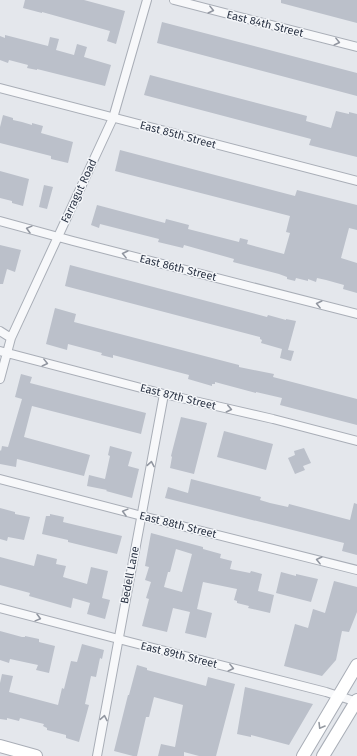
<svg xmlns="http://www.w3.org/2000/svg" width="357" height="756" viewBox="0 0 357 756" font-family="'Fira Sans',sans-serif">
	<rect width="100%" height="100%" fill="#e4e7ec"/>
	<path fill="#bbc0ca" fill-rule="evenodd" d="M25,0H84L125,11L116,44L107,41L110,31L42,12V13L23,8Z
		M281,0H357V23L281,3Z
		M162,22L357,73V96L157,43Z
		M5,35L48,46L50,37L59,39L56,50L74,55L77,44L87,47L84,57L111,65L105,86L37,69V70L27,68L28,65L9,60L8,63L0,60V36L5,38Z
		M150,75L307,116L306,121L331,128L336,111L349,114V112L357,114V157L309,145L311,139L144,95Z
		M3,115L13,118V120L22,122L32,125V123L43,126L41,133L73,142L68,163L51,159V156L0,143V127Z
		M120,150L295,196L297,190L357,205V230L349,228L341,258L357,263V293L343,289L344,285L326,280L317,278L316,282L308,279V281L296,278L295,281L287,279V277L279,274L233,262L234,259L184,245L183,248L158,242L159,239L100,224L99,228L91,225L97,205L165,223L166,219L189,225L188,229L239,242L240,238L248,240L247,244L284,254L290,233L286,232L290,216L115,171Z
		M0,171L29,179L23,206L12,203V201L0,198Z
		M44,185L53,187L47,209L39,207Z
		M0,245L21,250L15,272L7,269L3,284H0Z
		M70,265L267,317L268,315L286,320V319L296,321L288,350L294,351L291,361L280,358L282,349L261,343L262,340L260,339V337L65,286Z
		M55,308L76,314L74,322L239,365V367L274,374L273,377L357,399V425L280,405L282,398L256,392V393L215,382V384H212V386L188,379L189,375L113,355V358L101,355L102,353L68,344L67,350L46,344Z
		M21,374L32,377L30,383L146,413L141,434L32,406L24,437L90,455L84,476L17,459L16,467L0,464V450L1,451L2,446L8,447L22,399L15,397Z
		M181,417L207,423L194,474L170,468L172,457L171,456L173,448Z
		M224,431L273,444L266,470L217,457Z
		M110,446L132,452L128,466L139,469L132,498L106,491L107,490L87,486L89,475L105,479L110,456L108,455Z
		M304,448L311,463L303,466L305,470L295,474L288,458L295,455L294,451Z
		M191,479L261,497L260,500L270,503L288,507L289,504L350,520L354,503L357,504V555L342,551L344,543L165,498L168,487L188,493Z
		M0,508L15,512V514L30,517L24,540L8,537L7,541L0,539Z
		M50,514L64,517L63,522L122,536L117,554L68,542V540L42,534L46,516H50Z
		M151,533L203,547V549L221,554L220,558L232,561L230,569L250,573L251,571L262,574L258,591L274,595L270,613L248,608L249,606L237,603V601L234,600L237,589L203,582L197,609L212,613L206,638L185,633L190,612L173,608L167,632L142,626L149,599L146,598L151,582L145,580L149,567L145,566ZM176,549L192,554L182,592L164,587L168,572H170Z
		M37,554L57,559L56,564L66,566L63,577L87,584L91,567L108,571L102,598L110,600L105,619L87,614L90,603L73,598L71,608L29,596L30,593L0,585V557L34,566Z
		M281,572L296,576V574L318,579L311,602L276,593Z
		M334,581L357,587V612L349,632L342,631L336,660L322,676L284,666L295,624L308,628L313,609L325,613Z
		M0,631L22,637H25V636L39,639V642L55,646L49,673L36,670L38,665L10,659L9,663L0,660Z
		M82,644L104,650L102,659L100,658L96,677L91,676L85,704L89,705L79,742L66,738V735L47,730V728L43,726L44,724L20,718L19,721L7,718V720L0,719V683L2,674L13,676L9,692L58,705L62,688L64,689L71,661L77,662Z
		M137,665L147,668V670L206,686L208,677L235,684L216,756H199L184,752V756H158L161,744L175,747L183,705L154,697L149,717H146L137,756H133L114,751L128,695H129Z
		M245,687L313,704L289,745L251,735V737L237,734Z"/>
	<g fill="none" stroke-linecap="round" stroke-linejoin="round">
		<defs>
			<path id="minor" d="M174,0L357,47
				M0,88L357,181
				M0,221L73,241L357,314
				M0,331L11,338
				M0,351L164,394L273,419L357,441
				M0,379L11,338L113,118L147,0
				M0,479L142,516L357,570
				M0,608L130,642L326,692L357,702
				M97,756L164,394"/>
			<path id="secondary" d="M0,746L36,756
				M303,756L357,665
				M323,756L357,700"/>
		</defs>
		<use href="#minor" stroke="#a9aeb7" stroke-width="10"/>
		<use href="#secondary" stroke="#a9aeb7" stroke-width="14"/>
		<use href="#minor" stroke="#f7f8fa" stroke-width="8"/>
		<use href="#secondary" stroke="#fff" stroke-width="12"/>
	</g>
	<defs><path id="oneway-chevron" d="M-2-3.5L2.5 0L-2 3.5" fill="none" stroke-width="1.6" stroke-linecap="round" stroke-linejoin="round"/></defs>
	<g stroke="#9196a0">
		<use href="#oneway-chevron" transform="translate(211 10) rotate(14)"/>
		<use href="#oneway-chevron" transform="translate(337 42) rotate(14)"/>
		<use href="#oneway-chevron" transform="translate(29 229) rotate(-165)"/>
		<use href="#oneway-chevron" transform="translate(125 254) rotate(-166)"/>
		<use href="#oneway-chevron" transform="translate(319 304) rotate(-166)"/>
		<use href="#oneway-chevron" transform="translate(45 363) rotate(14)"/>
		<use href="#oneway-chevron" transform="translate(229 409) rotate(13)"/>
		<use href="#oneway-chevron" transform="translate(151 464) rotate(-80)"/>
		<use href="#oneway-chevron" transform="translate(125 512) rotate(-165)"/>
		<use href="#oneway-chevron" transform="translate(319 560) rotate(-166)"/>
		<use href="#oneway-chevron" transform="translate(38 618) rotate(15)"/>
		<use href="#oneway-chevron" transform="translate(231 668) rotate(14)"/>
		<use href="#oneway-chevron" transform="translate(104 718) rotate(-79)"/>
	</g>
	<use stroke="#959aa2" href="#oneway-chevron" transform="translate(321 726) rotate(121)"/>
	<g text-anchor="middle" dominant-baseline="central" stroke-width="3" stroke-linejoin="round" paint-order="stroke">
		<g font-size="11" fill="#2b3445" stroke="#f4f6f9">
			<text transform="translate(265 24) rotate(14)">East 84th Street</text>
			<text transform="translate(178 135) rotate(15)">East 85th Street</text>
			<text transform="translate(79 191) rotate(-65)">Farragut Road</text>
			<text transform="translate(178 268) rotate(14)">East 86th Street</text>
			<text transform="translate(178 397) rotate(14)">East 87th Street</text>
			<text transform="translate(178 525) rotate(14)">East 88th Street</text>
			<text transform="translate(130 575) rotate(-79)">Bedell Lane</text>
			<text transform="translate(179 655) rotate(14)">East 89th Street</text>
		</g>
	</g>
</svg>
